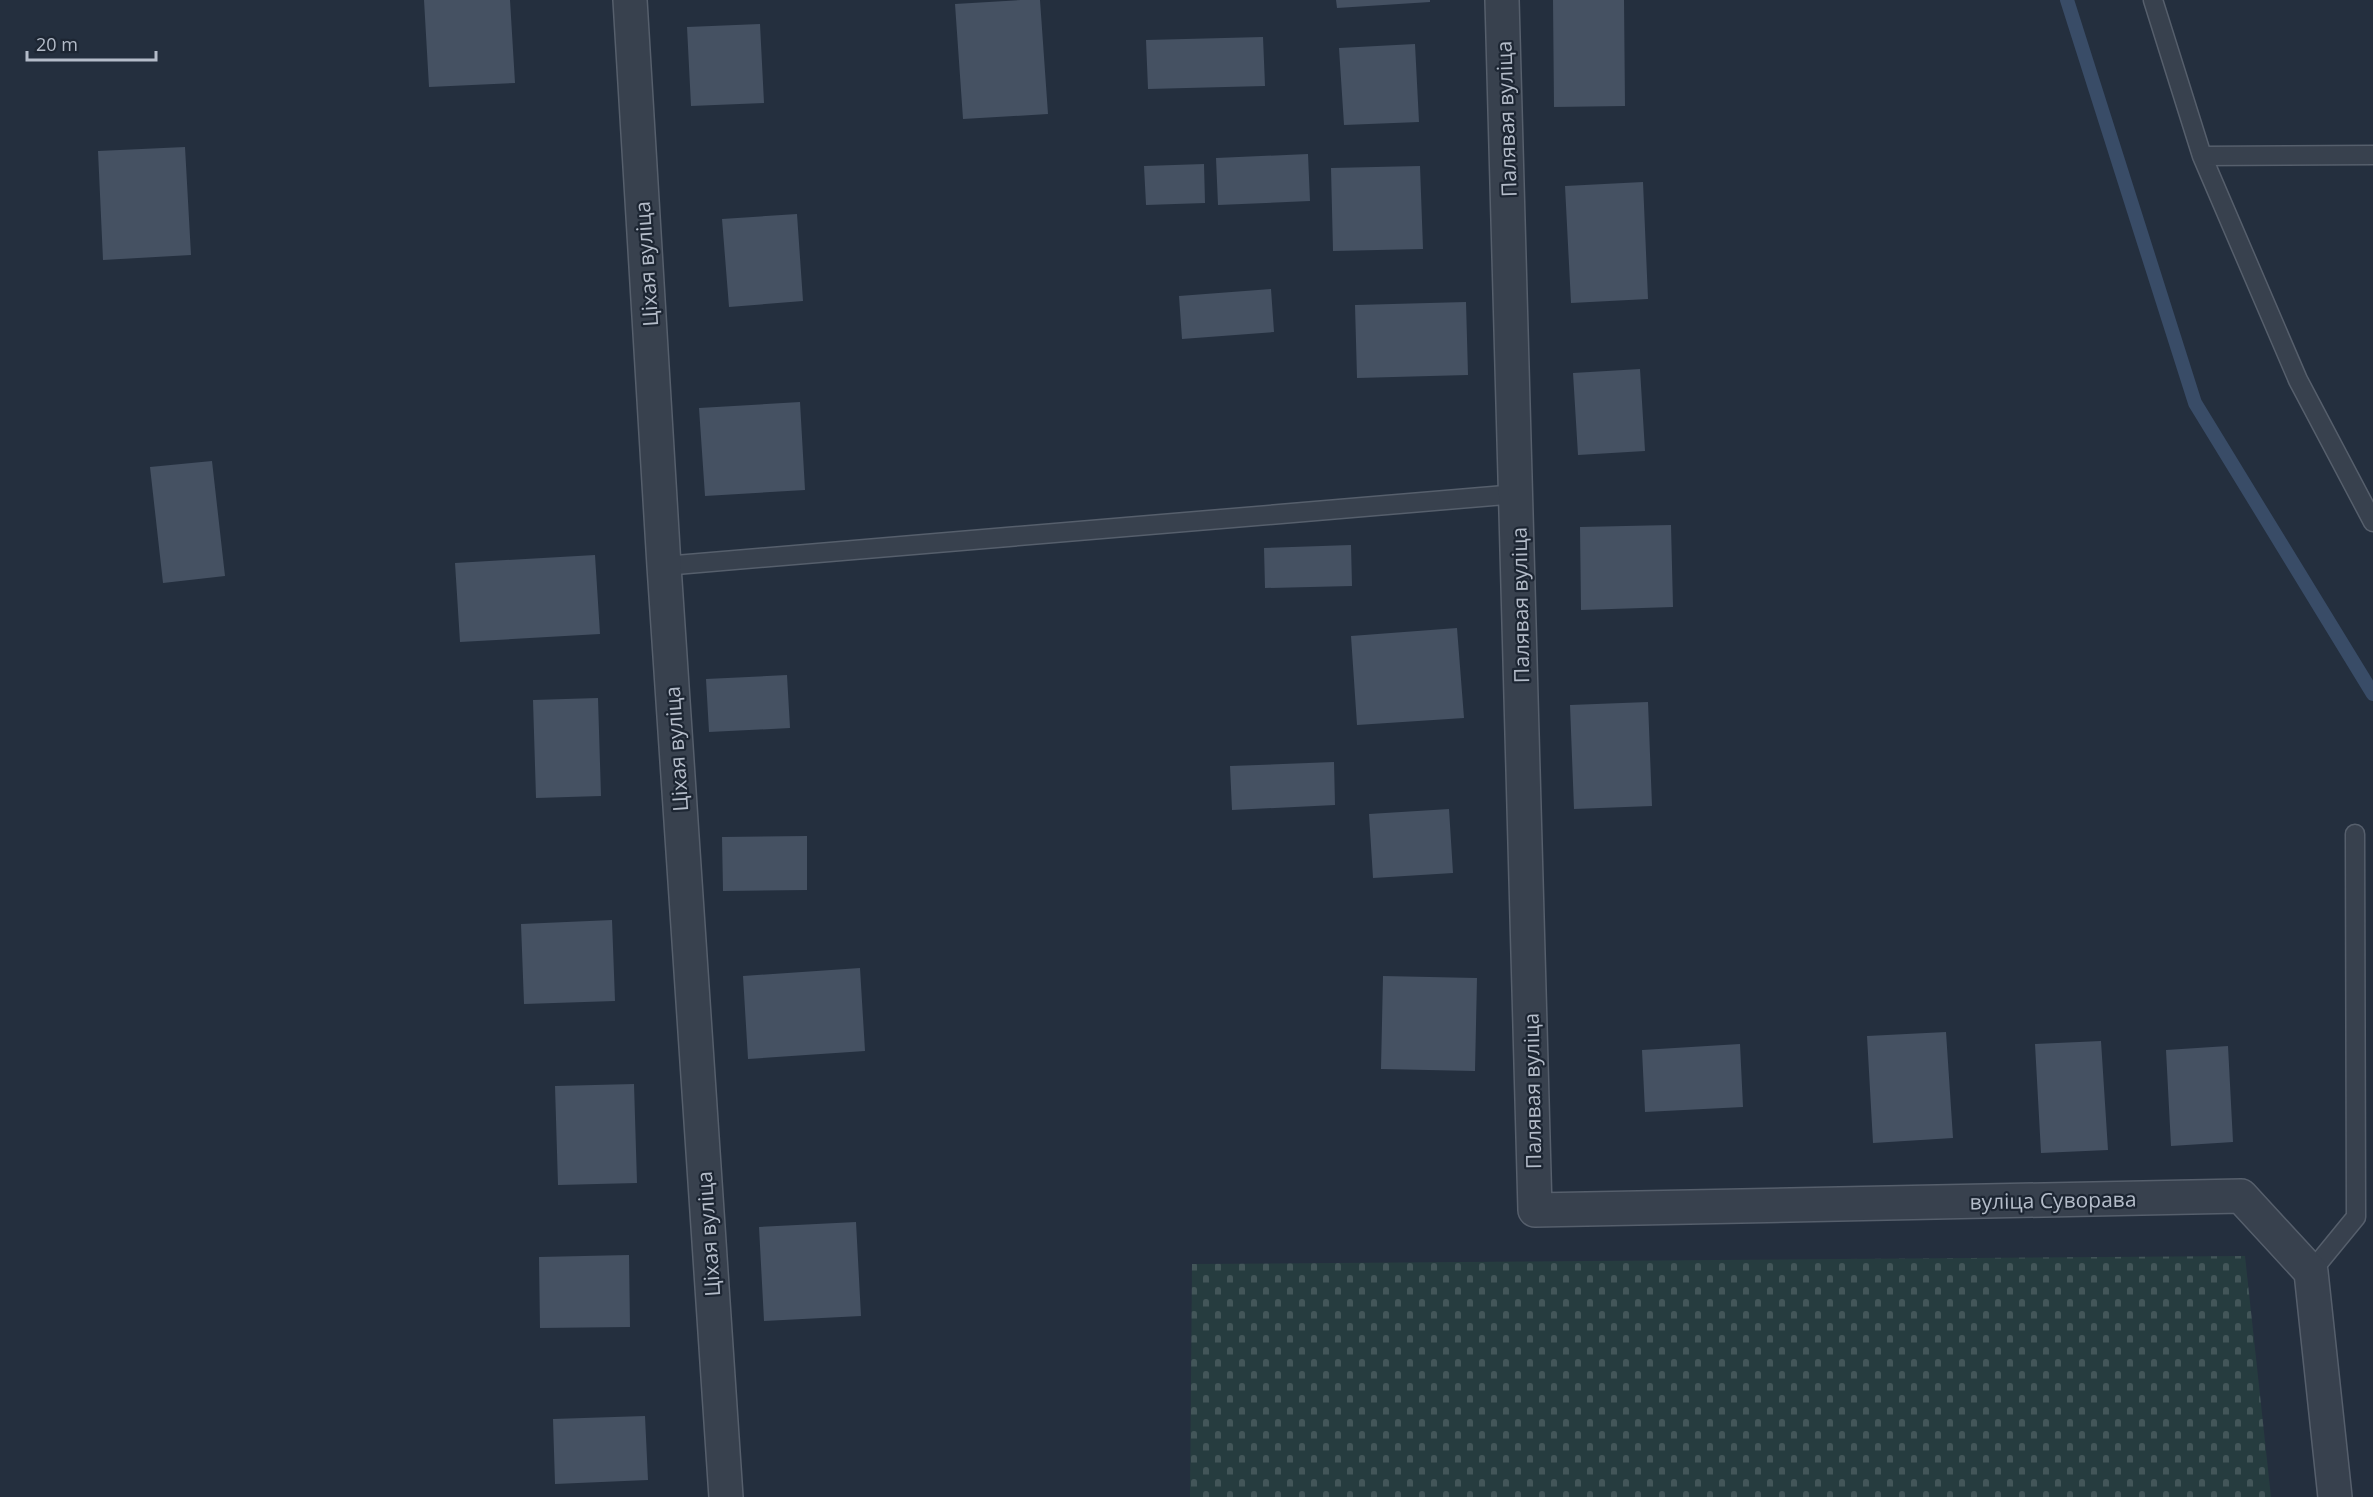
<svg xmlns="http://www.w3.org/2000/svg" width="2373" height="1497" viewBox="0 0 2373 1497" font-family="'Open Sans',sans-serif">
	<defs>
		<pattern id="cemetery-stones" width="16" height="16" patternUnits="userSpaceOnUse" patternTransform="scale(1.5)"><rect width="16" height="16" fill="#263c3f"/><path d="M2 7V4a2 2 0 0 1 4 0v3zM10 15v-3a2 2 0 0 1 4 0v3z" fill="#435659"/></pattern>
	</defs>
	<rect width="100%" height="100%" fill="#242f3e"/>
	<path fill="url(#cemetery-stones)" d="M2245,1256L2271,1497H1190L1192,1264Z"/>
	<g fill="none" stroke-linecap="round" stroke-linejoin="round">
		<path stroke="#394c67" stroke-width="14" d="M2067,0L2195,403L2373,694"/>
	</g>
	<path fill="#455162" d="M424,0H510L515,83L429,87Z
		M1021,0H1040L1048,114L963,119L955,4Z
		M1336,0H1430V2L1337,8Z
		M1553,0H1624L1625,106L1554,107Z
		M760,24L764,103L691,106L687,27Z
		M1263,37L1265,86L1148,89L1146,40Z
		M1415,44L1419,122L1344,125L1339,48Z
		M185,147L191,255L103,260L98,151Z
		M1308,154L1310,201L1218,205L1216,158Z
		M1204,164L1205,203L1146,205L1144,166Z
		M1420,166L1423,249L1333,251L1331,168Z
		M1643,182L1648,299L1571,303L1565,186Z
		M797,214L803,301L729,307L722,219Z
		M1271,289L1274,332L1182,339L1179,296Z
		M1466,302L1468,375L1357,378L1355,305Z
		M1640,369L1645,451L1578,455L1573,373Z
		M800,402L805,490L705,496L699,408Z
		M212,461L225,576L163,583L150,467Z
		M1671,525L1673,607L1581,610L1580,527Z
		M1351,545L1352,586L1265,588L1264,548Z
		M595,555L600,634L460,642L455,563Z
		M1457,628L1464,718L1357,725L1351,636Z
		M787,675L790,728L709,732L706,679Z
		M598,698L601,796L536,798L533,700Z
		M1648,702L1652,806L1574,809L1570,705Z
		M1334,762L1335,805L1232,810L1230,766Z
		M1449,809L1453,873L1373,878L1369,814Z
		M807,836V890L723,891L722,837Z
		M612,920L615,1001L524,1004L521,924Z
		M860,968L865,1051L748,1059L743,976Z
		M1383,976L1477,978L1475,1071L1381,1069Z
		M1946,1032L1953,1138L1873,1143L1867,1036Z
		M2101,1041L2108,1150L2041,1153L2035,1044Z
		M1740,1044L1743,1107L1645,1112L1642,1050Z
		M2228,1046L2233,1142L2171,1146L2166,1050Z
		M634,1084L637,1183L558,1185L555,1086Z
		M856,1222L861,1316L764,1321L759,1227Z
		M629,1255L630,1327L540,1328L539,1257Z
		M645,1416L648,1480L555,1484L553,1419Z"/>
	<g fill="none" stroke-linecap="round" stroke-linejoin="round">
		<defs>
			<path id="lane" d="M2153,0L2202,156L2298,380L2373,522
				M2202,156L2373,155
				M664,566L1517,494
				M2311,1272L2356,1217L2355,834"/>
			<path id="street" d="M630,0L664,566L726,1497
				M1502,0L1535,1210L2241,1196L2311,1272L2335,1497"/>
		</defs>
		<use href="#lane" stroke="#565f6c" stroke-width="21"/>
		<use href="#street" stroke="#565f6c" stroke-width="36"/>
		<use href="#lane" stroke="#38414e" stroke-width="18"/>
		<use href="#street" stroke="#38414e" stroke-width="33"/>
	</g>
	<g text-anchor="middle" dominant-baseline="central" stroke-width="4.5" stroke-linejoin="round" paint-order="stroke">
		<g font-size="21" fill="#b4bcc9" stroke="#1d2633">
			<text transform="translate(1506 119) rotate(-92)">Палявая вуліца</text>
			<text transform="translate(646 264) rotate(-94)">Ціхая вуліца</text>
			<text transform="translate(1520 605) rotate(-91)">Палявая вуліца</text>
			<text transform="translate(676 749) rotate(-94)">Ціхая вуліца</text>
			<text transform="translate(1532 1091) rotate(-91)">Палявая вуліца</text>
			<text transform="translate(2053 1200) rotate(-1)">вуліца Суворава</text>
			<text transform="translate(708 1234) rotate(-94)">Ціхая вуліца</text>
		</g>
	</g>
	<path d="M27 51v9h129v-9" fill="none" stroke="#b4bcc9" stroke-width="3"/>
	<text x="36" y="51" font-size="18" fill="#b4bcc9" stroke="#1d2633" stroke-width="4.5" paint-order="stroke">20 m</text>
</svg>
